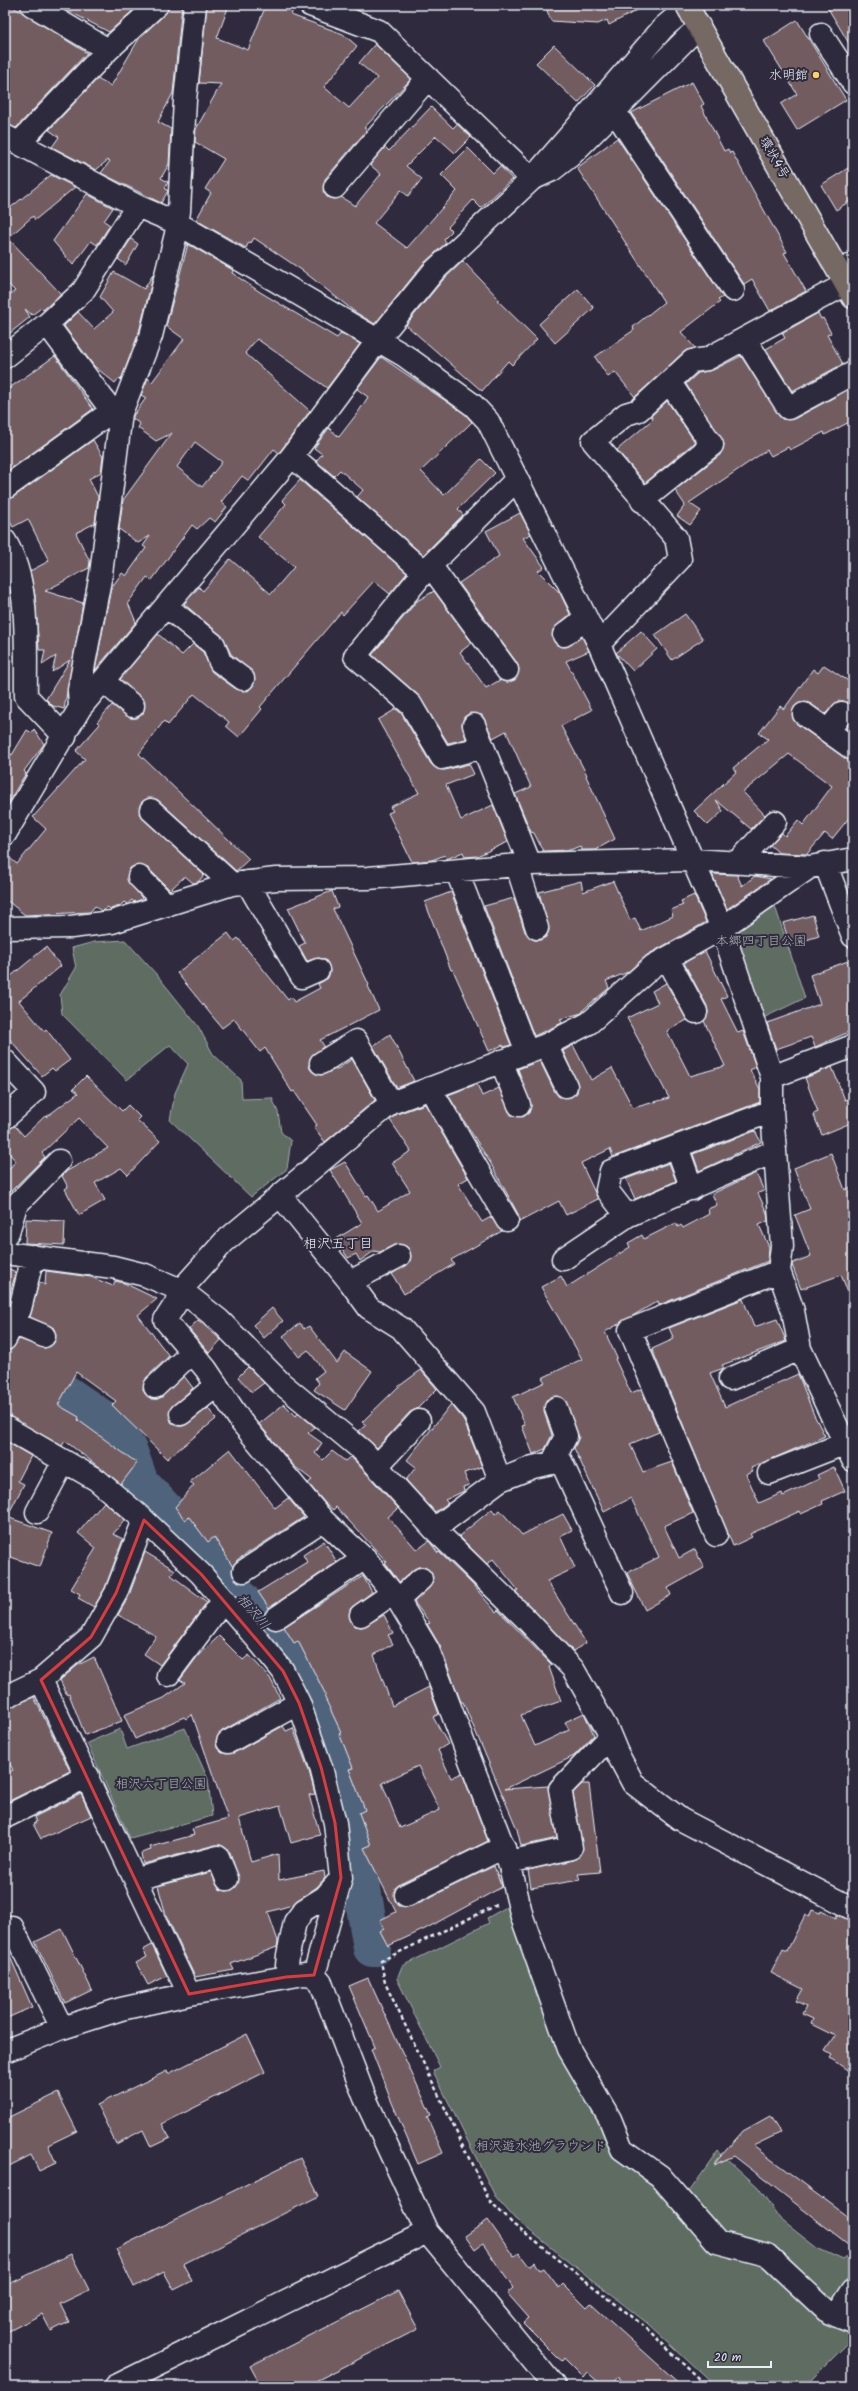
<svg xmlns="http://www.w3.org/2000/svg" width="858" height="2391" viewBox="0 0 858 2391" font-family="Kalam,'Klee One',sans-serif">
	<rect width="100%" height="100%" fill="#2f2a3d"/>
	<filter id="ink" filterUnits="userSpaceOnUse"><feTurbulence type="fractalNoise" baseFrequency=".025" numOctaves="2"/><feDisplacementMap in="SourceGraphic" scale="8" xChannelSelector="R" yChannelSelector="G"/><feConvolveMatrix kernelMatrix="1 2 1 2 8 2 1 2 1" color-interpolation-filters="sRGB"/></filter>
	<g filter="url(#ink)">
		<path fill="#5e6c62" stroke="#a3aead" d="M773,900L805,998L763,1018L730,927Z
			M125,940L157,975L198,1026L213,1054L241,1080L242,1099L272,1098L278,1112L281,1132L291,1141L287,1169L251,1197L170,1120L175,1093L188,1064L170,1045L127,1080L62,1014L60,995L76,968L72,948L94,942Z
			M185,1728L208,1779L212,1816L130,1838L87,1743L120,1729L127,1749Z
			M510,1905L613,2153L853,2332V2338L805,2386H715L647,2323L515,2219L495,2196L433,2071L440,2067L397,1979L402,1966L489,1923L487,1918Z
			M718,2151L758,2187L780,2219L817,2248L843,2260L853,2252V2285L834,2310L722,2232L687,2195Z"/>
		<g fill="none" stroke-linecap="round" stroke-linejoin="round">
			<path stroke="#50637b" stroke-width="38" d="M5,1359L57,1388L116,1428L129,1452L140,1483L197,1544L258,1621L288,1650L304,1677L349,1812L372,1948"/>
		</g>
		<path fill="#725b61" stroke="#e8f1f8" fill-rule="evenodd" d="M5,5H10L87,53L16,128L5,124Z
			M57,5H139L109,32Z
			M169,5H182L173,93L158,122L171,129L169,164L161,178L168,182L165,188L168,191L161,203L101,173L110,161L108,160L96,170L52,147L59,137L49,130L97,79L111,86L140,37L165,14Z
			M207,5H229L217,38L248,50L266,5H295L291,15L343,34L357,46L324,87L349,108L377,78L359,63L375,44L411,79L364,128L367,130L325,179L323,191L327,197L333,199L341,197L355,206L381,174L370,165L385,147L389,151L431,107L453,128L457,124L471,137L455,153L436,136L406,166L422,179L408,196L401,190L374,223L407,248L457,191L441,175L468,148L493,173L500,166L512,179L481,208L473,200L448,227L452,231L444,239L446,243L423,264L375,324L355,312L303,271L254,238L251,243L249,242L246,248L196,220L211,193L205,189L224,159L195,142L196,129L221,84L199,83Z
			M545,5H647L609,25L607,20L598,24L551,21Z
			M826,5H853V50Z
			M797,20L846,100L797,130L781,104L797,94L764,41Z
			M554,45L595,85L578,103L536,63Z
			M692,82L704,104L701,106L724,151L728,149L730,153L732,152L787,252L784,253L806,291L770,311L752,279L744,284L631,113Z
			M617,138L723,297L718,300L720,302L681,332L695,348L684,352L635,397L615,372L608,377L595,357L634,330L633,327L664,302L577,168Z
			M853,165V199L836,210L821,185Z
			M51,175L75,187L35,220L33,216L8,238L61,294L43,310L41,308L32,315L25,309L30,317L5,337V298L15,291L5,281V212Z
			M87,194L113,208L104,221L110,225L97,245L91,241L73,265L53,241Z
			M131,239L138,244L126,265L118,259Z
			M188,244L233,270L232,273L260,292L337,338L341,333L360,344L327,388L257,339L245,353L310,411L279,453L274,449L249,481L242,476L221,502L227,507L215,522L209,518L197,529L192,525L152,580L147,577L128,603L136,622L95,670L111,588L122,573L126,576L146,548L143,546L150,536L138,543L119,529L123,500L172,433L156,441L138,428L140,424L133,419V416L146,398L141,395L148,378L152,382L184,339L166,326ZM195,442L222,462L202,487L177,467Z
			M463,261L499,299L497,300L537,339L512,365L508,361L482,391L406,325L442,281Z
			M114,272L144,289L154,273L139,332L121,380L119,378L115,383L94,366L64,326L78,312L94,329L113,312L100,297Z
			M578,289L594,308L555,343L539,324Z
			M818,313L821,319L823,318L831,333L827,335L843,364L792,391L766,349L785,338L782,333Z
			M55,356L93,409L5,473V391Z
			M741,356L782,419H794L853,387V420L825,435L824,432L790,450L788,447L771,456L767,450L689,503L701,511L690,525L677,516L685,505L675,490L720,455L724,444L686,384L698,373L713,370Z
			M381,357L465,414L472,422L421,471L444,495L481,459L495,473L458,509L463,515L423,555L357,497L363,490L340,470L334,476L316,461L322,454L314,448L329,428L339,437L359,411L368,397L357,389Z
			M667,401L695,442L645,483L617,450L653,419L651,416Z
			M93,440L103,457L101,472L89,479L98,497L95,523L76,533L90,562L89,568L45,591L83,603L64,709L53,706L46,699L70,660L52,672L56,656L42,665L45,650H39L35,595L30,571L49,561L28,519L13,527L5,512V500L12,498Z
			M300,480L407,573L390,594L374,581L343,615L341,612L260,707L262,709L239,737L226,726L229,722L194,694L168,725L164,721L139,754L249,859L236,871L159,801L148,798L142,802L139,814L204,875L198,882L193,883L185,876L170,890L148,868L136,865L130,868L127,880L142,898L140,900L134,902L132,900L127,904L124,902L120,906L110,909L108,907L104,910L101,911L95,906L90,912L25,915L5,899V854L17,864L46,829L33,817L85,759L76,751L100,724L97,722L112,705L130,718H137L143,714L145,701L120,679L158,634L182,655L193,644L203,652L212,672L236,689L248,691L253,686L254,674L231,654L222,636L184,604L199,587L203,591L230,559L271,594L294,567L258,537L286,504L282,500Z
			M520,513L531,534L523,538L544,567L538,571L560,593L570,614L553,630L554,642L559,646L566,647L582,637L589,651L566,661L592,710L561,726L587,775L586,776L615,839L595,850H582L580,846L570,850L543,851L534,833L531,832L515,794L531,787L506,731L493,738L482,715L470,713L464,717L462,724L466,739L448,743L419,696L372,655L417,601L434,591L472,643L460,652L486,688L500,680L508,682L515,680L519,669L517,663L459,583L499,556L486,531Z
			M685,614L703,639L672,660L655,635Z
			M641,631L657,649L633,671L616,653Z
			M824,665L853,684V707L844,701H838L825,714L811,704L799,703L794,707L793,719L797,724L846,759L853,761V813L832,839L825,833L807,854L779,853L770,845L782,833L785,836L798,820L803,825L832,786L789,754L743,792L765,815L751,829L716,800L723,811L708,825L694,811L736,772L733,768L768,739L759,733L780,706L784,709L813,669L818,673Z
			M396,709L401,713L431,764L437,769L445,770L469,764L474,774L446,785L461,820L493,805L508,842L477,856L465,857L463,852L449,858L446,859L445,855L432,860L412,862L388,813L393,811L390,807L419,793L378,720Z
			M853,718V734L846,728Z
			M34,729L44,744L24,771L26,773L5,808V750L12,755L27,730L32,733Z
			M712,874L737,875L742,886L755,876L771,879L727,909Z
			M581,881L583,892L613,881L630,920L635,918L641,931L673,916L671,910L683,905L681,901L694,895L706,922L647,955L628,972L606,981L609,988L584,1009L582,1013L560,1019L562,1023L534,1036L484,906L514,898L525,932L534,940H540L546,937L549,930L539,892Z
			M332,891L338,907L333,909L369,985L368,986L379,1010L320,1040L324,1046L310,1058V1069L321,1075L339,1068L352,1059L375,1100L325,1142L314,1127L317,1125L294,1091L292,1092L265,1048L260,1052L234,1019L222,1028L177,973L228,933L234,941L238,938L288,1000L291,997L294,1002L320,988L318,984L328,978L330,971L325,960L319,958L307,961L299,946L305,943L288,908Z
			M451,892L511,1045L504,1047L503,1045L489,1051L453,970H451L425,902Z
			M813,915L819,936L790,945L783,923Z
			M46,947L61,966L19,1001L44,1031L46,1029L70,1060L55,1071L52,1068L42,1076L5,1034V981Z
			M705,951L727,996L721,999L738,1033L743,1031L756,1067L750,1070L760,1089V1102L613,1157L610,1149L581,1163L598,1199L566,1215L559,1201L519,1222L518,1214L491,1164L448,1095L477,1084L482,1096L499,1088L511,1115L523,1117L529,1113L531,1106L518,1069L540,1061L555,1092L559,1097H571L577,1093L578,1086L563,1051L573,1045L591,1080L612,1068L633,1108L669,1098L627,1018L658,1003L652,991L666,983L687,1020L667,1031L690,1076L725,1066L704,1021L708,1013L707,1006L684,963Z
			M848,961L853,975V1030L815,1047L811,1037L776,1049L767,1023L820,1004L810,975Z
			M390,1034L414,1081L397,1088L373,1046Z
			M832,1067L845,1100L853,1097V1122L822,1135L813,1114L818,1112L805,1078Z
			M86,1076L122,1111L128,1105L140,1117L137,1120L160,1141L128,1175L121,1168L95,1183L105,1200L79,1215L65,1189L68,1187L62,1176L67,1171L108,1148L79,1118L42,1153L45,1157L5,1197V1173L16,1161L5,1149V1130L15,1126L24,1136L45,1116L46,1117L78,1093L73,1089Z
			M425,1104L468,1178L458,1184L482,1222L491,1217L502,1231L451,1260L454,1264L404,1294L392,1274L410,1262V1251L406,1246L394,1245L380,1252L374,1251L360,1261L356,1254L348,1258L336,1239L362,1223L330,1170L345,1162L366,1196L368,1195L378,1211L410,1191L392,1163L411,1151L390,1120L397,1114Z
			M755,1131L761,1142L699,1171L693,1154Z
			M831,1153L845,1190L853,1186V1304L841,1275L801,1289L792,1265L793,1263L811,1256L795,1215L810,1209L794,1168Z
			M669,1163L676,1181L635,1199L626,1179Z
			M756,1173L764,1191L758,1193L767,1213L768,1221L759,1225L769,1247L768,1261L659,1305L658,1301L605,1332L617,1358L615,1359L631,1393L641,1389L659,1432L630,1444L643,1472L672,1462L693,1513L664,1526L679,1558L695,1549L704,1568L668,1588L671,1595L645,1610L627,1573L659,1557L631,1498L604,1512L574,1448L579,1437L564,1399L558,1396L546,1400L544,1412L552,1435L545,1449L533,1454L522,1426L525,1425L513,1397L545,1382L542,1378L582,1359L541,1287L561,1276L567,1287L630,1247L628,1243L642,1235L644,1239L676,1223L678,1227L681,1225L683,1228L709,1214L708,1209L717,1205L712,1194Z
			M26,1219L65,1221L64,1245L25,1243Z
			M5,1267L16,1272L5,1311Z
			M46,1271L91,1277L113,1286L115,1281L124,1283L157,1299L138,1315L169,1356L146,1378L143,1390L151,1399H158L184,1376L193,1388L170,1409L171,1422L177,1426H183L208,1408L216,1419L167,1459L112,1405L116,1401L76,1372L58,1405L79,1417L78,1420L137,1463L121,1484L65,1441L62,1446L5,1415V1351L12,1349L19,1339L45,1348L51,1346L56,1340L54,1328L30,1317L39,1282L45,1285Z
			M743,1299L754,1327L777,1319L786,1341L722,1365L724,1368L710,1373L725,1407L798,1374L814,1415L825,1436L751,1468L753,1471L746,1474L759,1503L782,1493L783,1496L819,1479L817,1475L834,1467L845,1491L822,1501L823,1504L801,1514L800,1511L750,1534L752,1537L733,1546L652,1349L674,1339L669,1328Z
			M272,1308L283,1321L264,1338L253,1325Z
			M198,1320L221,1340L209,1353L189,1329Z
			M300,1323L304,1329L309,1326L337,1363L345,1352L372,1371L345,1410L314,1390L319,1383L315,1378L324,1371L308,1350L299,1357L283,1336Z
			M248,1367L264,1383L252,1392L238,1377Z
			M421,1370L437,1389L417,1409L410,1412L377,1448L359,1431L366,1425L362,1422L398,1387Z
			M284,1404L296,1416L298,1413L315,1427L308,1433L322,1443L315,1453L323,1460L332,1451L345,1461L350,1457L354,1460L398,1508L388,1517L417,1550L429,1541L438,1553L439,1552L472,1584L496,1612L498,1610L552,1665L549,1667L561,1701L521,1715L535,1746L569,1730L565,1722L584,1713L594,1735L574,1756L505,1789L548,1786L557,1838L521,1846L517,1829L463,1702H461L440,1646L427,1624L430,1623L414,1602L433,1583L430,1571L425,1567H418L399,1582L385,1563L387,1562L336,1507L333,1510L325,1503L308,1483L312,1480L294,1466L259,1424Z
			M451,1404L463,1419L482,1467L464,1473L469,1485L463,1487L464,1491L445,1500L448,1503L435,1512L406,1480L416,1467L407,1460Z
			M5,1441L31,1456L18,1481L24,1484L7,1517L52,1533L40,1567L5,1555Z
			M230,1449L275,1508L288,1498L304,1517L237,1560L233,1567L214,1537L208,1542L189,1517L185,1520L175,1507L194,1485L190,1482Z
			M104,1502L125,1520L113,1534L123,1539L105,1588L94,1607L78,1598L80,1594L71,1589L96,1548L78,1533Z
			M492,1509L495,1514L500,1510L522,1535L563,1514L572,1530L560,1536L575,1568L547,1581L586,1643L573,1651L516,1592L518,1590L493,1559L487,1564L459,1536Z
			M324,1541L337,1562L269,1608L258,1592L307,1562L303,1555Z
			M145,1552L175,1570L171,1575L207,1602L160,1665L144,1654L156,1636L118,1615L128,1598Z
			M363,1576L372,1592L350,1609L351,1622L355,1626L362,1627L384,1615L393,1633L388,1635L393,1644L374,1655L392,1706L429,1687L439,1714L433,1717L448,1744L438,1750L451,1778L462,1773L488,1841L400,1884L395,1888V1900L399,1906H412L494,1866L502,1887L425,1929L388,1946L380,1931L384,1929L380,1920L396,1912L364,1848L371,1845L359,1813L365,1810L349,1769L353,1768L339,1733L341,1732L324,1696L326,1695L298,1641L294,1643L284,1627ZM418,1766L440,1810L400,1828L382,1783Z
			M219,1636L243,1660L249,1655L270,1678L280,1698L222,1731L216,1741L217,1748L222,1753H234L283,1726L286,1731L293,1728L309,1771L315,1794L309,1795L320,1835L291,1843L280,1806L239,1818L251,1862L278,1854L279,1880L324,1871L325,1878L317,1887L292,1905L268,1912L278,1941L277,1947L231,1964L234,1970L195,1977L166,1915L158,1886L211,1872L219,1889L226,1891L232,1890L239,1880L230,1852L221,1845H215L143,1864L141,1853L151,1850L150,1847L194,1835L192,1829L228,1819L192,1714L186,1719L184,1717L135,1739L124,1715L164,1698L185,1683L180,1680L197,1657Z
			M94,1657L122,1721L85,1735L69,1694L67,1695L60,1680L78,1665Z
			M34,1697L70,1771L5,1803V1774L13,1770L5,1755V1709Z
			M582,1784H589L600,1872L578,1874L580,1880L531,1888L528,1870L574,1860L583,1852L573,1793Z
			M81,1794L91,1816L41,1839L33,1824L36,1822L34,1817Z
			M812,1910L820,1913L821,1911L836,1918L837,1915L853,1921V2074L830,2058L832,2055L825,2051L835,2036L811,2024L813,2019L802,2014L806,2006L796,2001L803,1989L771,1973L783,1949L787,1951L805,1915L809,1917Z
			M62,1929L92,1990L65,2003L35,1942Z
			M5,1945L32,2007L5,2019Z
			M152,1945L167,1976L148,1985L136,1963L147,1957L143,1950Z
			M368,1978L431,2115L427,2117L443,2153L418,2164L390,2098L371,2049L375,2047L349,1986Z
			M247,2034L265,2072L162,2124L170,2138L151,2147L143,2130L116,2144L97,2105L167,2071L168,2074Z
			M58,2093L77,2131L48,2145L56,2163L39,2171L31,2155L5,2168V2119Z
			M770,2116L780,2133L753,2146L853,2220V2248L734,2156L713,2165L743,2131Z
			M300,2158L319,2196L183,2264L192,2281L174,2290L164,2272L134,2287L116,2249Z
			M488,2220L514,2257L519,2253L529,2266L535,2262L540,2270L544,2268L559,2288L563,2284L587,2308L591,2304L682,2386H628L618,2377L610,2386H603L587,2372L583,2377L564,2358L562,2361L557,2357L523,2323L529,2318L507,2293L513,2288L483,2244L475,2250L465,2236Z
			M71,2254L89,2290L60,2304L69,2322L51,2331L42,2314L5,2333V2286Z
			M398,2291L418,2329L306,2386H261L250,2366Z"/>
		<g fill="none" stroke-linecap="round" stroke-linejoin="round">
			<defs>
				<path id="minor" d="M32,5L108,50
					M310,5L379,31L532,179L664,27L690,5
					M821,34L853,83
					M615,112L733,290
					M5,136L137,206L177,223L405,356L473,405L488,421L599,644L722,928L772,1077V1111L782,1246L779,1271L793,1311L800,1349L853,1460
					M19,143L108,50L157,5
					M335,187L428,78
					M839,272L853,264
					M47,324L83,291L137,206
					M745,339L788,408L853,373
					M5,357L47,324L112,411L121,413
					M292,456L424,572
					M517,479L424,572L355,656L411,705L442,758L483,747L530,864
					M5,488L112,411
					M642,501L712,445L670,383
					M5,541C31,584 25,647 26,696L65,737
					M430,565L507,670
					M166,606L214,645L220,662L243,679
					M564,635L586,618
					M599,644L680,559L676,538L593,441L626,414L639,410L692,361L707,359L846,284
					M103,681L133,706
					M80,708L79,690L101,574L121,413L151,336L176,234L179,211L185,100L195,5
					M804,714L853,749
					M474,725L483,747
					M828,731L842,713
					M151,810L232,884
					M5,834L80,708L292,456L384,332L433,272L532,179L552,170L570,156L699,26
					M738,862L775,822
					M825,863L853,936
					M517,866L537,928
					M810,867L722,928L653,966L589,1023L546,1045L391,1103L224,1242L181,1290L178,1300L165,1320L206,1369L242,1423L323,1520L368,1562L398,1600L428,1650L509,1862L522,1917L569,2049L610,2119L622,2149L660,2176L717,2242L767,2255L829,2313L853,2322
					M457,872L527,1052
					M139,877L167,905
					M247,882L302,977L318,970
					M5,928L71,927L112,922L232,884L276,879L368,878L530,864L691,860L810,867L853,859
					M667,958L696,1012
					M546,1045L566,1086
					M5,1061L34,1092L5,1118
					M501,1061L519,1105
					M321,1063L356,1041L391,1103
					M772,1077L853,1046
					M430,1088L507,1220
					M677,1147L692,1189
					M280,1195L350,1282L399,1256
					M627,1216L607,1190L611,1171L772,1111
					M5,1236L8,1232L16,1205L59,1161
					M5,1253L113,1267L145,1275L181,1290L219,1320L281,1383L363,1451L434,1529L525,1618L573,1669L607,1729L617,1753L633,1783L680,1819L853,1909
					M563,1259L627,1216L775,1151
					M350,1282L369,1308L401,1328L474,1412L500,1480
					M13,1323L44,1336
					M5,1339L20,1309L33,1256
					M730,1379L800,1349
					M155,1387L191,1353
					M181,1414L217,1385
					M5,1427L97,1480L144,1520L116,1593L91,1637L41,1680L5,1697
					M552,1463L566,1436L556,1408
					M377,1466L419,1421
					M769,1473L846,1443
					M37,1512L64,1461
					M144,1520L201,1574L257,1639L283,1671L299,1703L321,1767L335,1823L341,1878L314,1975
					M434,1529L500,1480L533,1467L561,1461L622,1593
					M716,1535L630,1330L779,1271
					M244,1571L323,1520
					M398,1600L421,1579
					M361,1615L393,1593
					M276,1618L365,1558
					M168,1675L224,1600
					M41,1680L189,1994
					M228,1742L299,1703
					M5,1817L88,1776
					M509,1862L571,1848L560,1789L610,1737
					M137,1879L218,1857L227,1879
					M406,1895L504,1847
					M5,1930L12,1927L62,2028
					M286,1977L288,1955L295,1922L304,1910L325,1897L339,1881
					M5,2051L62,2028L121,2009L189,1994L304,1974L314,1975L321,1983L365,2098L427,2232L554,2386
					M836,2316L853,2290
					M116,2386L427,2232"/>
				<path id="major" d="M695,20L853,297"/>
			</defs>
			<use href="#minor" stroke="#e8f1f8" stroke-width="25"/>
			<use href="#major" stroke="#e8f1f8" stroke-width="25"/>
			<path stroke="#e8f1f8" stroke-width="2.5" stroke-dasharray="4 3" stroke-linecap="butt" d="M497,1905L381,1961L385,1983L489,2200L514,2225L644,2326L706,2386"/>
			<use href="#minor" stroke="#2f2a3d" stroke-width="22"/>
			<use href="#major" stroke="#766964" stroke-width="22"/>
			<defs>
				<path id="major-bridge" d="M687,5L695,20"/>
			</defs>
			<use href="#major-bridge" stroke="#e8f1f8" stroke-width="25" stroke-linecap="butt"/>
			<use href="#major-bridge" stroke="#766964" stroke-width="22"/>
		</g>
	</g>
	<path fill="none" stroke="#d83c3d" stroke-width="3" stroke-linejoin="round" d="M144,1520L201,1574L283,1671L299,1703L321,1767L335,1823L341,1878L314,1975L286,1977L189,1994L41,1680L91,1637L116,1593Z"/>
	<circle fill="#ffd166" stroke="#2f2a3d" stroke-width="1.5" cx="816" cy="75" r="4"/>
	<g text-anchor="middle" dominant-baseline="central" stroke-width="4" stroke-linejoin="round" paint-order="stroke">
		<g font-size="13" fill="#e8f1f8" stroke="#2f2a3d" text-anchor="end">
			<text x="808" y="75">水明館</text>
		</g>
		<g font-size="13" fill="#e8f1f8" stroke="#2f2a3d">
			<text transform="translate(774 158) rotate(60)">環状4号</text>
		</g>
		<g font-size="13" fill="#aab5b4" stroke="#2f2a3d">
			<text x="761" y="941">本郷四丁目公園</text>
			<text x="161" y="1784">相沢六丁目公園</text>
			<text x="541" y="2146">相沢遊水池グラウンド</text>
		</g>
		<g font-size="14" fill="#e8f1f8" stroke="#2f2a3d">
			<text x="338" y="1244">相沢五丁目</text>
		</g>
		<g font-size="14" font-style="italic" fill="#abb8c6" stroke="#2f2a3d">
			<text transform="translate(253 1612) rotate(49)">相沢川</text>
		</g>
	</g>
	<rect width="858" height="2391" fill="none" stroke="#2f2a3d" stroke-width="20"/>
	<rect x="10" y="10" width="838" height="2371" fill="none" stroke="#e8f1f8" stroke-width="1.5" filter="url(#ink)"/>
	<path d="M708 2361v6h63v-6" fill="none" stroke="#e8f1f8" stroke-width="2"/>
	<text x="714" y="2361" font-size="12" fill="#e8f1f8" stroke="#2f2a3d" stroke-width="3" paint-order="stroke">20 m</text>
</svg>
